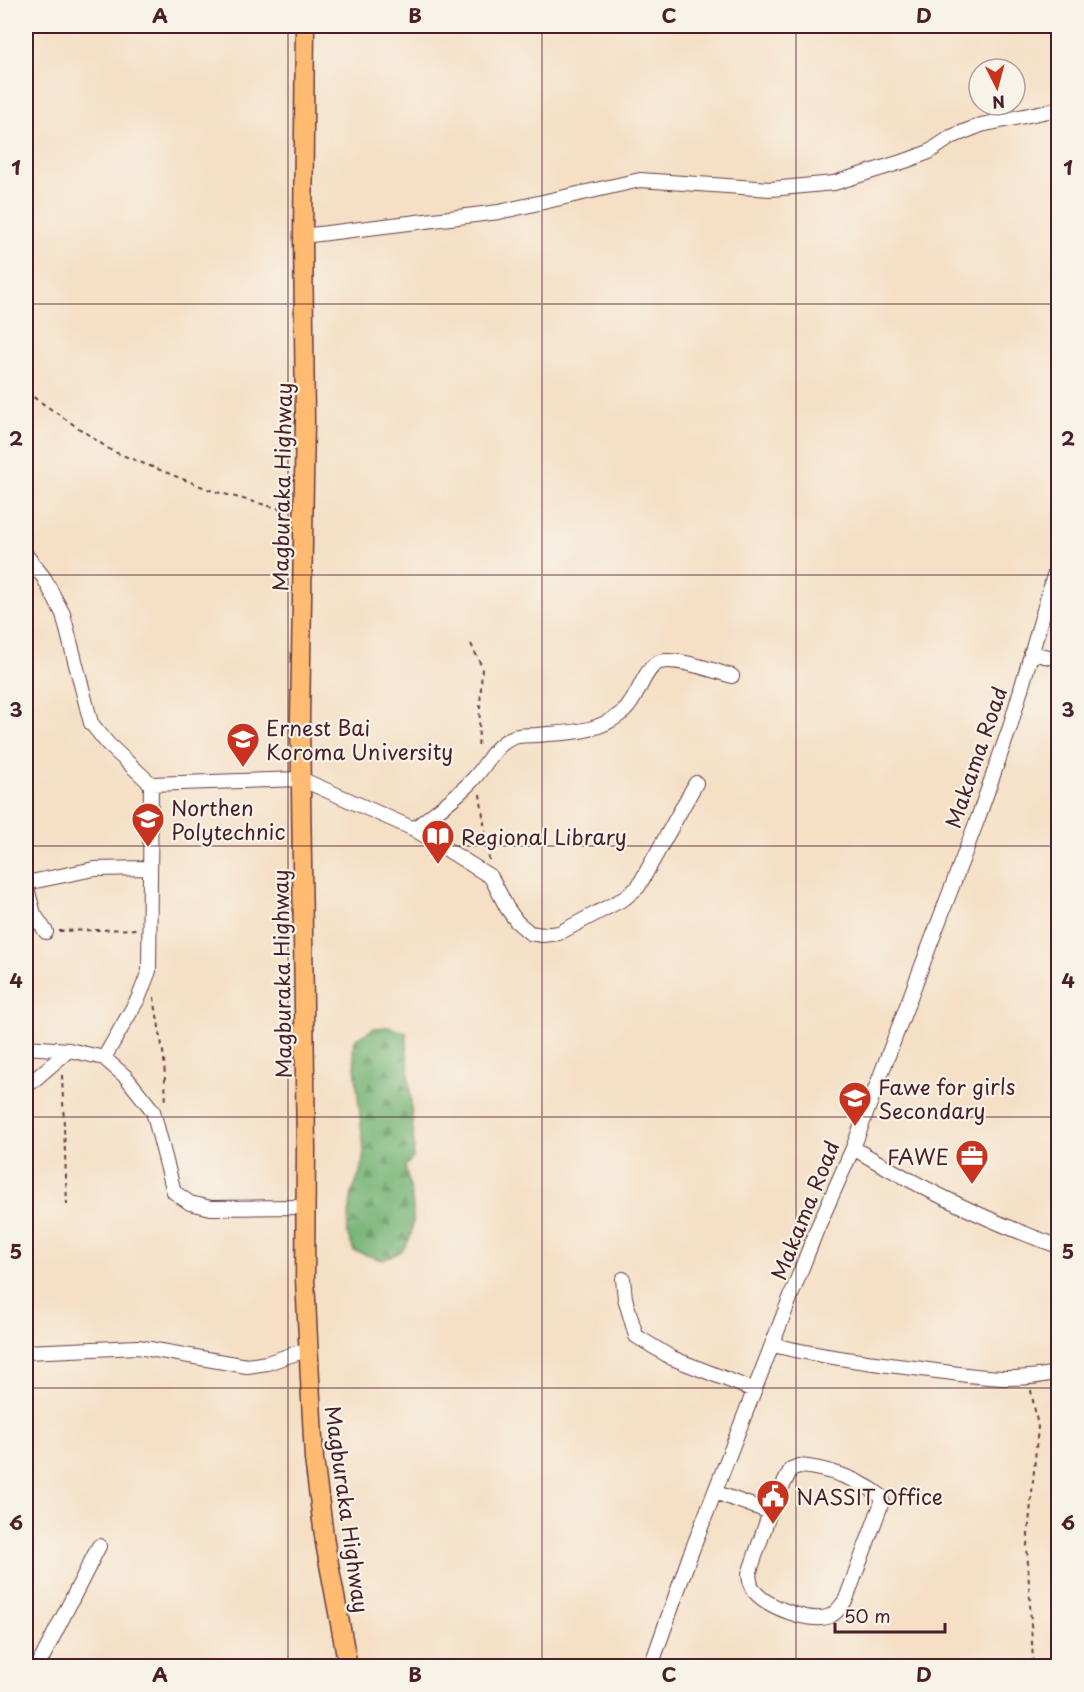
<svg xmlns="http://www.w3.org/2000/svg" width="1084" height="1692" viewBox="0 0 1084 1692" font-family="'Playpen Sans',sans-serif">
	<defs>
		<pattern id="forest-firs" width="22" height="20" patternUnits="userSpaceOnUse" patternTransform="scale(1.5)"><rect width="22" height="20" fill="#74b374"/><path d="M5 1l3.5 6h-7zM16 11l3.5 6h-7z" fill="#61915f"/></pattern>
	</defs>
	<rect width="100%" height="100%" fill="#f7f3e8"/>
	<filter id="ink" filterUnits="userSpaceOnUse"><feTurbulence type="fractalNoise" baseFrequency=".0167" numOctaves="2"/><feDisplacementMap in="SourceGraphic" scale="12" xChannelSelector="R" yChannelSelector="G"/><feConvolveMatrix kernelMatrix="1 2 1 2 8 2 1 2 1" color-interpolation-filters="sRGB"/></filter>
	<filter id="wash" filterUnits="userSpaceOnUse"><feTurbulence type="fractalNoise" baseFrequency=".008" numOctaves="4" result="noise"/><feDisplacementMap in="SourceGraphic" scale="24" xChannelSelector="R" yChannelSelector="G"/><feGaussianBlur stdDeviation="1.35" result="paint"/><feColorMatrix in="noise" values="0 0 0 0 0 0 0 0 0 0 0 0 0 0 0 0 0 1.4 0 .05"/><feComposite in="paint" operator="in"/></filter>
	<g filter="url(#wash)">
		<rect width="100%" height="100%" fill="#f5dfc5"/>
		<path fill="url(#forest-firs)" stroke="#5f6950" stroke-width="1.5" d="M387,1027L406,1032L414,1147L413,1158L405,1166C411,1189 421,1229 403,1249C398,1255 388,1257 382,1260L354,1251L347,1233L352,1192L361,1171L364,1152L353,1048L356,1039L375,1028Z"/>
	</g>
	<g filter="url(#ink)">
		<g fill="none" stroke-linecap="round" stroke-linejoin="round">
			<defs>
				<path id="minor" d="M303,236L499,212L640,180L771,189L834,183L908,160L929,152L951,137L981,125L1058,109
					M26,555L44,578L63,614L91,723L108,744L151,784L301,779L414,829L491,877L507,908L517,922L530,933L542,935L559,933L625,898L638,887L696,783
					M1031,653L1058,659
					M414,829C435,812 459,796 476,776C488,762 495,744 514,737C520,735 530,735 537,735C569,732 596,734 623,712C638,700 644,666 660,662C676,657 714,671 732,676
					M26,883L94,869L150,868
					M26,885L34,914L46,932
					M26,1047L69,1050L104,1058L126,1077L153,1111L174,1192L190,1203L211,1208L305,1207
					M104,1058L139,997L149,971L151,784
					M26,1087L69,1050
					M853,1148C919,1187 985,1221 1058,1246
					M623,1279L625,1298L636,1336L672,1358L754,1390
					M773,1345C823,1357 872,1363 922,1369C967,1375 1015,1384 1058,1372
					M26,1352L138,1347L247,1366L267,1363L309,1349
					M799,1466C826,1468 859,1479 881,1496L882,1502L846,1599C841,1606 838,1612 830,1616C811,1624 768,1607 755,1592C750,1587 750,1581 749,1574L770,1512L791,1469Z
					M717,1493L770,1512
					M38,1666L99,1546
					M651,1666L689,1558L817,1229L853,1148L978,818L1010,727L1058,562"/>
				<path id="major" d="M305,26L303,236L305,420L300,720L306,1149L305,1279L314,1459L325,1543L348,1666"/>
			</defs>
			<use href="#minor" stroke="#643c42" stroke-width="16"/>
			<use href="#major" stroke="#643c42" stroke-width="21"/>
			<path stroke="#643c42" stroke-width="2" stroke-dasharray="4.5 4.5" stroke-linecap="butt" d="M26,392L112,451L213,491L288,511
				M471,644L482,667L478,749
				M480,794L489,860
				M59,931L137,929
				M154,997L164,1058L166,1104
				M62,1075L67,1204
				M1031,1390L1038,1427L1027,1546L1033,1662"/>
			<use href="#minor" stroke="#fff" stroke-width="14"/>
			<use href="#major" stroke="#ffbb71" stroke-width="18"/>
		</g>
	</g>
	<path fill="none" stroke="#4a1f2b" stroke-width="1.5" stroke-opacity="0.55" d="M288,26V1666M542,26V1666M796,26V1666M26,304H1058M26,575H1058M26,846H1058M26,1117H1058M26,1388H1058"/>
	<defs>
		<symbol id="university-pin" viewBox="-11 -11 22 30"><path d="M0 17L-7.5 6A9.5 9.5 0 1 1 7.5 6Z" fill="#c8321e" stroke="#f7f3e8"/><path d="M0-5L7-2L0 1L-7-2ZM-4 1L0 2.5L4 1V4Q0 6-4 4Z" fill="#fff"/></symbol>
		<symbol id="school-pin" viewBox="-11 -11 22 30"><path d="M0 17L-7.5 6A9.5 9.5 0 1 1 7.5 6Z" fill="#c8321e" stroke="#f7f3e8"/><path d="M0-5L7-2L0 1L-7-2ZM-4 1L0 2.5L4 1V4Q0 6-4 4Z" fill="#fff"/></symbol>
		<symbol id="library-pin" viewBox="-11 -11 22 30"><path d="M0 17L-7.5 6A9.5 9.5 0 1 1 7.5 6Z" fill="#c8321e" stroke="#f7f3e8"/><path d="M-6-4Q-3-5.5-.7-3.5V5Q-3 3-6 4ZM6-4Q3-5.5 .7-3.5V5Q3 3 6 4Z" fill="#fff"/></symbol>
		<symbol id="office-pin" viewBox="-11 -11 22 30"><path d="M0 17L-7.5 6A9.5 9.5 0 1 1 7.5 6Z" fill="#c8321e" stroke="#f7f3e8"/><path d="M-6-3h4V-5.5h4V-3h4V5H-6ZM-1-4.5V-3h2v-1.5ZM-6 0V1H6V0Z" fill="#fff"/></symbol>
		<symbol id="civic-pin" viewBox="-11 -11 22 30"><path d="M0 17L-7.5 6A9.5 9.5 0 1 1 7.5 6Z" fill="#c8321e" stroke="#f7f3e8"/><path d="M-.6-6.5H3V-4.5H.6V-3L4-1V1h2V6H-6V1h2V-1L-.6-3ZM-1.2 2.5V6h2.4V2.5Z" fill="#fff"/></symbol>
	</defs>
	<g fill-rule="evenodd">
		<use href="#university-pin" x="224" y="720" width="38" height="52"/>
		<use href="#school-pin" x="129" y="800" width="38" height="52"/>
		<use href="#library-pin" x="419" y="817" width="38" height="52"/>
		<use href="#school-pin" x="836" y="1079" width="38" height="52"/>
		<use href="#office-pin" x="953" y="1137" width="38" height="52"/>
		<use href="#civic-pin" x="754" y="1477" width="38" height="52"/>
	</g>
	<g text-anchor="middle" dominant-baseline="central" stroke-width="4.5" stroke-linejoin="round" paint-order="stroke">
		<g font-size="21" fill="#4a1f2b" stroke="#f7f3e8">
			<text transform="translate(281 487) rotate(-89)">Magburaka Highway</text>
			<text transform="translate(975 757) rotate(-71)">Makama Road</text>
			<text transform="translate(281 974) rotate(-91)">Magburaka Highway</text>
			<text transform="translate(804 1210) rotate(-68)">Makama Road</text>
			<text transform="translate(348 1509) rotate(82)">Magburaka Highway</text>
		</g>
		<g font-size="21" fill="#4a1f2b" stroke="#f7f3e8" text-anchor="start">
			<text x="266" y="727">Ernest Bai<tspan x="266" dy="24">Koroma University</tspan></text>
			<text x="171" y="807">Northen<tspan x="171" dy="24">Polytechnic</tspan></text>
			<text x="461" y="836">Regional Library</text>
			<text x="878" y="1086">Fawe for girls<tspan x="878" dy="24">Secondary</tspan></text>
			<text x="949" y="1156" text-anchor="end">FAWE</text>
			<text x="796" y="1496">NASSIT Office</text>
		</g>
	</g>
	<rect width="1084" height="1692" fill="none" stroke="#f7f3e8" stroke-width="66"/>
	<g transform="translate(997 87) rotate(174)"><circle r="28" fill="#f7f3e8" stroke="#b29e9c" stroke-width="1.5"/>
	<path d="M0-4.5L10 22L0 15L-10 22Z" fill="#c8321e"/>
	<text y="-9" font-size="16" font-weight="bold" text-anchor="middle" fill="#4a1f2b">N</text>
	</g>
	<path d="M835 1623v9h110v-9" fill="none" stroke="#4a1f2b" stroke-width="3"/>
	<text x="844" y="1623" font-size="18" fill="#4a1f2b" stroke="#f7f3e8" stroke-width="4.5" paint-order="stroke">50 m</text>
	<rect x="33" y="33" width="1018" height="1626" fill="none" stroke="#4a1f2b" stroke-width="2"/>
	<g font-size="20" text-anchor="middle" font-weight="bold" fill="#4a1f2b">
		<text x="160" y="23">A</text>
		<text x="415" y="23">B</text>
		<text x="669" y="23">C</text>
		<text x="924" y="23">D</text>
		<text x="16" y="175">1</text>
		<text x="1068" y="175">1</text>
		<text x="16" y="446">2</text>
		<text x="1068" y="446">2</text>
		<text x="16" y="717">3</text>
		<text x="1068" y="717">3</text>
		<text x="16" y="988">4</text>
		<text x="1068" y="988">4</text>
		<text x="16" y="1259">5</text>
		<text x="1068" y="1259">5</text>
		<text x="16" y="1530">6</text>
		<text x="1068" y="1530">6</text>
		<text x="160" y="1682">A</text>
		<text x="415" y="1682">B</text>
		<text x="669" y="1682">C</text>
		<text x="924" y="1682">D</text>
	</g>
</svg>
